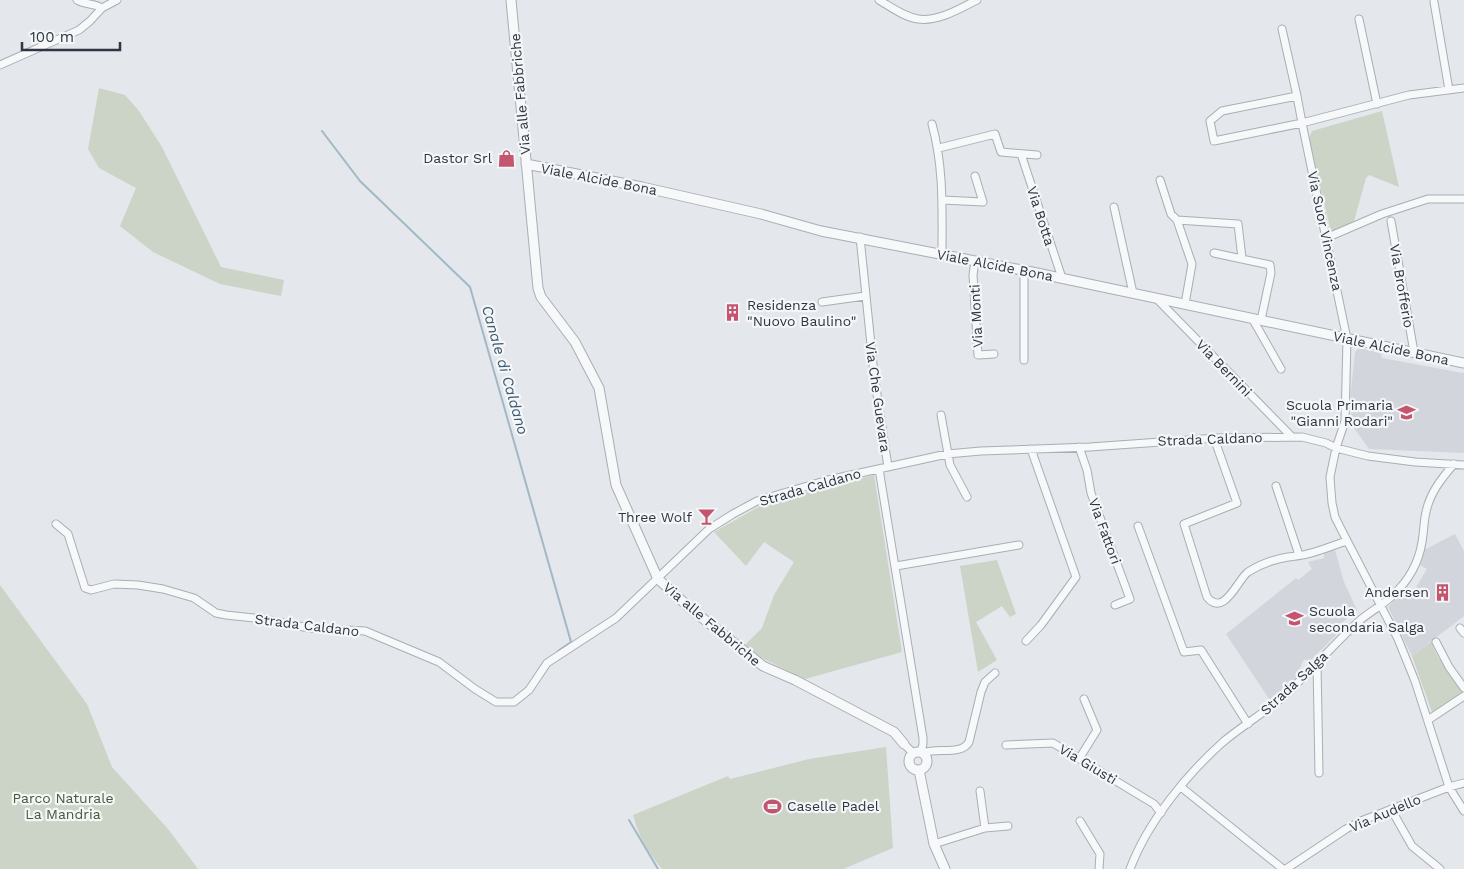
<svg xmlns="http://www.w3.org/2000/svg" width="1464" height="869" viewBox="0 0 1464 869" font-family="'Work Sans',sans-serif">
	<rect width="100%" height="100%" fill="#e4e7eb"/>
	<path fill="#d2d6dc" d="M1359,348L1381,353L1382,358L1463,373L1464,372V453L1369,449L1352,425L1350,400L1355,352Z
		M1455,534L1464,551V616L1412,656L1388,607L1406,588L1413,592L1427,569L1420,565L1423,559L1424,550Z
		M1335,550L1344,582L1357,610L1335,629L1338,633L1308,663L1305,659L1303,661L1295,680L1271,702L1226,634L1296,578L1298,580L1312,569L1308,562L1324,558V553Z"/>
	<path fill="#cbd4c6" d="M99,88L125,95L139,111L162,147L221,267L284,280L281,296L220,284L153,252L120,226L136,188L99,168L88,149Z
		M1382,111L1399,187L1369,175L1366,178L1354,221L1331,232L1309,138L1312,131Z
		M874,475L902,652L805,679L764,659L744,646L762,628L774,595L794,562L764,542L746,566L714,532L760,506L784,498Z
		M997,560L1016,614L1010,617L1002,606L976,622L997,660L978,672L960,566Z
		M0,585L87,704L112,767L168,829L198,869H0Z
		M1432,641L1434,649L1439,659L1442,658L1463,693L1432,712L1412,656Z
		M886,747L893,848L843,869H662C647,851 639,837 633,815L728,776L730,779L809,759Z"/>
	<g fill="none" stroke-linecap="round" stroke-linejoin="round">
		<path stroke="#a2b8c7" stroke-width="2" d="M322,131L360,181L470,287L571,642L558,651
			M629,820L658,869"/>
		<defs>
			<path id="minor" d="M77,0C85,5 94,3 102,8
				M879,0C891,7 904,17 918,19C938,22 959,9 977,0
				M1434,2L1449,90
				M1359,19L1377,104
				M1282,29L1297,96
				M0,65L79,30L90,21L102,8L117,0
				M1464,88L1409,95L1302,123L1347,339L1345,421L1336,448L1330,477L1332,503L1335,517L1341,529L1398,639L1415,681L1449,787L1464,811
				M1297,96L1302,123L1214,141L1210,121L1222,111Z
				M932,124C944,168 942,209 942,254
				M939,148L995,134L1001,152L1037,155
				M1021,154L1062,278
				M1160,180L1171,214L1177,220L1192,264L1185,304
				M942,200L983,202L975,176
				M1114,207L1133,293
				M1177,220L1238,224L1242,258
				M1391,221L1414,352
				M860,237L874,374L888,467
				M1326,238L1382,214L1428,199H1464
				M1214,253L1270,265L1271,273L1261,320
				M975,261L973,275L978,355L994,354
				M1024,270V360
				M1156,298L1292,437
				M822,302L865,296
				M1252,318L1281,369
				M941,415L950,465L967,497
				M1214,438L1237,503L1184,524L1207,597C1224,618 1238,579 1248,572C1259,565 1275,559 1288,557C1294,556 1301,556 1307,554C1320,551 1334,545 1347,541
				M1079,447L1087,470L1091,493L1130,599L1115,605
				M879,469L923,738V744L921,752
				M1276,486L1299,555
				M56,524L68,534L85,588L91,590L114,584L138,585L163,589L194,598L216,613L226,615L263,619L309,628L365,631L439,662L475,689L496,702H514L529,690L547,663L616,618L709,529L733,514L757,501L828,480L947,454L981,451L1090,447L1217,438L1302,437L1326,443L1336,448L1368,456L1415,462L1464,465
				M1138,526L1184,652L1201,650L1248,724
				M896,566L1019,545
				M1460,628L1464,633
				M1026,641L1041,625L1076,577L1031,449
				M1436,642L1449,667L1464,688
				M1317,663L1319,773
				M1428,720L1464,696
				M904,744L913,753
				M1006,745L1053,743L1154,804L1161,813
				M923,753C938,747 961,756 969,742L981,692L985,682L995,673
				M1079,759L1097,730L1084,699
				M1181,787L1283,869
				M980,791L985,828
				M1391,809L1412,846L1440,869
				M1080,821L1100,854L1099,869
				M934,844L985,828L1008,826
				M1130,869C1147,823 1186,775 1223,742C1242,726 1264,713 1283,697C1309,673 1332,646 1358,622C1371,610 1388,603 1399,589C1413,574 1421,555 1423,535C1424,528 1424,520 1426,512C1430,493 1441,479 1454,464
				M1286,869L1346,829L1361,821L1449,787L1464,783"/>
			<path id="tertiary" d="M511,0L538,288L541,297L575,342L599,388L616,485L658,579L691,609L763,666L795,680L894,732L904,744
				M526,164L642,187L761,214L821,231L1032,272L1464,363
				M909 761a9 9 0 1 1 18 0a9 9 0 1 1-18 0Z
				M919,770L934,844L945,869"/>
		</defs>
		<use href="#minor" stroke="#a9aeb5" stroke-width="9"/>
		<use href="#tertiary" stroke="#a9aeb5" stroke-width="11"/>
		<use href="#minor" stroke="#f6f8f9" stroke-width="7"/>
		<use href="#tertiary" stroke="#f6f8f9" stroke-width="9"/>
	</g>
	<defs>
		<symbol id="shop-bare" viewBox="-9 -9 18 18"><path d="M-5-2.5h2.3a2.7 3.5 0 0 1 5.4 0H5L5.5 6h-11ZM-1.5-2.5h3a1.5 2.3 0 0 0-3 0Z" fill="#c4556f" stroke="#f4f6f8" stroke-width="2.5" paint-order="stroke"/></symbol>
		<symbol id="building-bare" viewBox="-9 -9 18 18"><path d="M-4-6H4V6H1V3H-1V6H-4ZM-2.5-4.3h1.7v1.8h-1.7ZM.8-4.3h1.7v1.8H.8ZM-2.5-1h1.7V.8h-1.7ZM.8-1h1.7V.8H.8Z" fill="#c4556f" stroke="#f4f6f8" stroke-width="2.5" paint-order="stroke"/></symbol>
		<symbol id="school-bare" viewBox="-9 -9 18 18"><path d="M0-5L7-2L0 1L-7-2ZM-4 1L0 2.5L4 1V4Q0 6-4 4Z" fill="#c4556f" stroke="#f4f6f8" stroke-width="2.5" paint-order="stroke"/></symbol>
		<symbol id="bar-bare" viewBox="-9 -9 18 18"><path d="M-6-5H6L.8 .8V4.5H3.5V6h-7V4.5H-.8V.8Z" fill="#c4556f" stroke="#f4f6f8" stroke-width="2.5" paint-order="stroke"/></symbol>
		<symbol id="stadium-bare" viewBox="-9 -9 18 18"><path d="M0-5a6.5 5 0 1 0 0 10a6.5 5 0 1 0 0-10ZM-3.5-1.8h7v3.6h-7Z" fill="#c4556f" stroke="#f4f6f8" stroke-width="2.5" paint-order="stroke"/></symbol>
	</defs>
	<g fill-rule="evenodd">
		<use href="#shop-bare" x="494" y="146" width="25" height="25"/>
		<use href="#building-bare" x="720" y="300" width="25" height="25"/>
		<use href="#school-bare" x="1394" y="400" width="25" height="25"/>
		<use href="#bar-bare" x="694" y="504" width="25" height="25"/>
		<use href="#building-bare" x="1430" y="580" width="25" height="25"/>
		<use href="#school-bare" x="1282" y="606" width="25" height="25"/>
		<use href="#stadium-bare" x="760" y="794" width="25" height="25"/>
	</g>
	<g text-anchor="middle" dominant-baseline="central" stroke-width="4.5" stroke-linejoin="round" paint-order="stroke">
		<g font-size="14" fill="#2d3642" stroke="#f4f6f8">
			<text transform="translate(520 94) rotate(-95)">Via alle Fabbriche</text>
			<text transform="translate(599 179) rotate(11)">Viale Alcide Bona</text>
			<text transform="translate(1041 216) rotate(72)">Via Botta</text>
			<text transform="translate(1325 231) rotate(78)">Via Suor Vincenza</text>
			<text transform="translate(995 265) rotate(11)">Viale Alcide Bona</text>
			<text transform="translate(1402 286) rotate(80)">Via Brofferio</text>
			<text transform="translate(976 316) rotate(-93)">Via Monti</text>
			<text transform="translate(1391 348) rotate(12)">Viale Alcide Bona</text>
			<text transform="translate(1224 368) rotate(46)">Via Bernini</text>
			<text transform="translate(878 397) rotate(82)">Via Che Guevara</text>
			<text transform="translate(1210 439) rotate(-2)">Strada Caldano</text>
			<text transform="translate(810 487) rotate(-16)">Strada Caldano</text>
			<text transform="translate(1105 531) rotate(70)">Via Fattori</text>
			<text transform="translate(712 624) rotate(40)">Via alle Fabbriche</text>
			<text transform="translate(307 625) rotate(7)">Strada Caldano</text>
			<text transform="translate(1294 683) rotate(-43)">Strada Salga</text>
			<text transform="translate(1088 764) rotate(31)">Via Giusti</text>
			<text transform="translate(1385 813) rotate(-23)">Via Audello</text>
		</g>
		<g font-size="14" fill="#2d3642" stroke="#f4f6f8" text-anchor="end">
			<text x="492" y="158">Dastor Srl</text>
			<text x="747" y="305" text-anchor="start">Residenza<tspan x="747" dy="16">"Nuovo Baulino"</tspan></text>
			<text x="1393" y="405">Scuola Primaria<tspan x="1393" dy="16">"Gianni Rodari"</tspan></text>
			<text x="692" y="517">Three Wolf</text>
			<text x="1429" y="592">Andersen</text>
			<text x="1309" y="611" text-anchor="start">Scuola<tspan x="1309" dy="16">secondaria Salga</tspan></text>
			<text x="787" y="806" text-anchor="start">Caselle Padel</text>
		</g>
		<g font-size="14" fill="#445c3b" stroke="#f4f6f8">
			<text x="63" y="798">Parco Naturale<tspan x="63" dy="16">La Mandria</tspan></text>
		</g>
		<g font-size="15" font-style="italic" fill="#3a5872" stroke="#f4f6f8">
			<text transform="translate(505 370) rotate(74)">Canale di Caldano</text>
		</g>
	</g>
	<path d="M22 42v8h98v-8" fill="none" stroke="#2d3642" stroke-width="2.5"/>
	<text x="30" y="42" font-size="15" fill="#2d3642" stroke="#f4f6f8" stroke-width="4" paint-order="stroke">100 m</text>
</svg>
